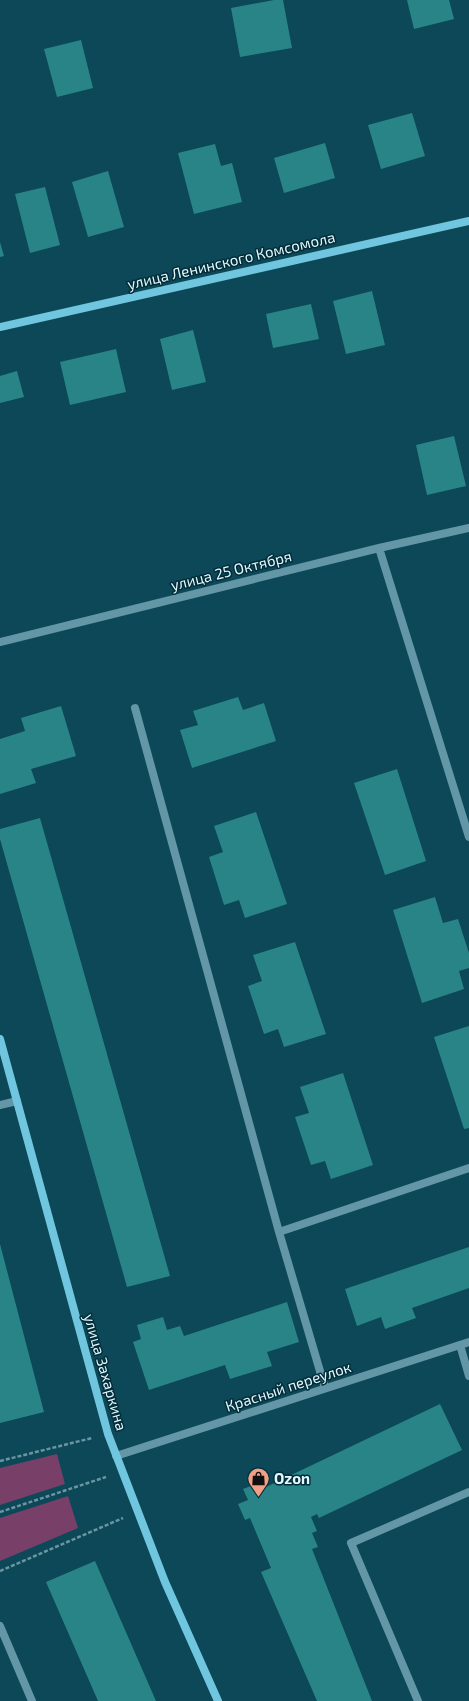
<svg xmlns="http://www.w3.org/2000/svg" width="469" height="1701" viewBox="0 0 469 1701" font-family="'Exo 2',sans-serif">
	<rect width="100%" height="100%" fill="#0c4857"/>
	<path fill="#784068" d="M57,1454L65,1484L0,1505V1468Z
		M68,1496L78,1528L0,1561V1518Z"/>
	<path fill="#298488" d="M274,0H283L292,48L240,57L231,8Z
		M407,0H449L454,19L414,29Z
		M81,40L93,88L57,97L44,49Z
		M412,113L425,156L381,169L368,125Z
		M325,143L335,178L284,193L274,158Z
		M215,144L221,166L232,163L242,202L194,214L178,153Z
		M108,171L124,227L88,237L72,182Z
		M45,187L60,245L30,253L15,194Z
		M0,242L4,256L0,257Z
		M372,291L385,345L346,354L333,301Z
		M311,304L319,339L273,348L266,314Z
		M193,330L206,382L172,390L160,339Z
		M116,349L126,392L70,405L60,362Z
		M17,371L24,397L0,403V376Z
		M454,436L466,486L427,495L416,445Z
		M238,697L243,710L264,703L276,741L192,768L180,730L198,725L193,711Z
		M61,706L76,756L31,769L36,783L0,794V739L25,731L21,718Z
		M397,769L426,861L385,875L354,783Z
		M256,812L287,904L245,918L239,900L224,905L209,857L223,852L214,826Z
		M40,818L170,1276L127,1287L0,839V829Z
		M435,897L443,923L458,919L469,953V968L459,971L464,989L422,1003L393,910Z
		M295,942L326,1034L284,1047L278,1029L264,1034L248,986L262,981L253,955Z
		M469,1026V1128L464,1129L434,1037Z
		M343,1073L373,1165L331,1179L325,1161L311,1165L295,1117L309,1113L300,1087Z
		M0,1244L44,1412L0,1423Z
		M469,1247V1288L412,1308L416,1318L385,1329L381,1317L357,1326L345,1289Z
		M287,1302L299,1342L267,1352L272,1366L230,1379L225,1365L149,1390L133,1342L141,1339L137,1325L163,1317L167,1330L180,1326L184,1336Z
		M440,1404L462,1450L319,1518L317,1514L311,1517L317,1531L312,1533L318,1547L312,1549L372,1701H317L261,1572L271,1568L250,1518L245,1520L238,1504L248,1500L243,1489L261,1482L264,1488Z
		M95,1561L156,1701H98L46,1582Z"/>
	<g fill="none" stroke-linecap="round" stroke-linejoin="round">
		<path stroke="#6b95a0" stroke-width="2.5" stroke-dasharray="4 2" stroke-linecap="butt" d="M0,1461L92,1438
			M0,1512L106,1477
			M0,1571L123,1518"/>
		<path stroke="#6396a6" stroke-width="8" d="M460,1345L469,1376
			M0,1626L32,1701
			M418,1701L351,1543L469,1492"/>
		<path stroke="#6396a6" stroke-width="8" d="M379,548L469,837
			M0,642L379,548L469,528
			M135,708L279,1232L325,1388
			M0,1105L17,1101
			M279,1232L469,1168
			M116,1456L469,1342"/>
		<path stroke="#70c6df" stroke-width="8" d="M0,327L469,221
			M0,1039L108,1434L165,1582L218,1701"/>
	</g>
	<defs>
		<symbol id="shop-pin" viewBox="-11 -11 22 30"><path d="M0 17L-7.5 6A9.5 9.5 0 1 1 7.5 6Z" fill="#f39f83" stroke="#002d39"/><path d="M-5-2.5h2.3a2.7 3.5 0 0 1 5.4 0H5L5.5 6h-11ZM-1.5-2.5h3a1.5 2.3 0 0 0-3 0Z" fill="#111"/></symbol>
	</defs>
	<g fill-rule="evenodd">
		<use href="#shop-pin" x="246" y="1466" width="25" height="34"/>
	</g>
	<g text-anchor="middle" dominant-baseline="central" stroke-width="3" stroke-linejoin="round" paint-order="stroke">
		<g font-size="15" fill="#e4f7fd" stroke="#002d39">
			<text transform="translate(231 260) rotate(-13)">улица Ленинского Комсомола</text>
			<text transform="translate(231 570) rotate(-14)">улица 25 Октября</text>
			<text transform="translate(106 1372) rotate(74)">улица Захаркина</text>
			<text transform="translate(288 1386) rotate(-18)">Красный переулок</text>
		</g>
		<g font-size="15" font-weight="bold" fill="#e4f7fd" stroke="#002d39" text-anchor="start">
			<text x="274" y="1478">Ozon</text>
		</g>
	</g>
</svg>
